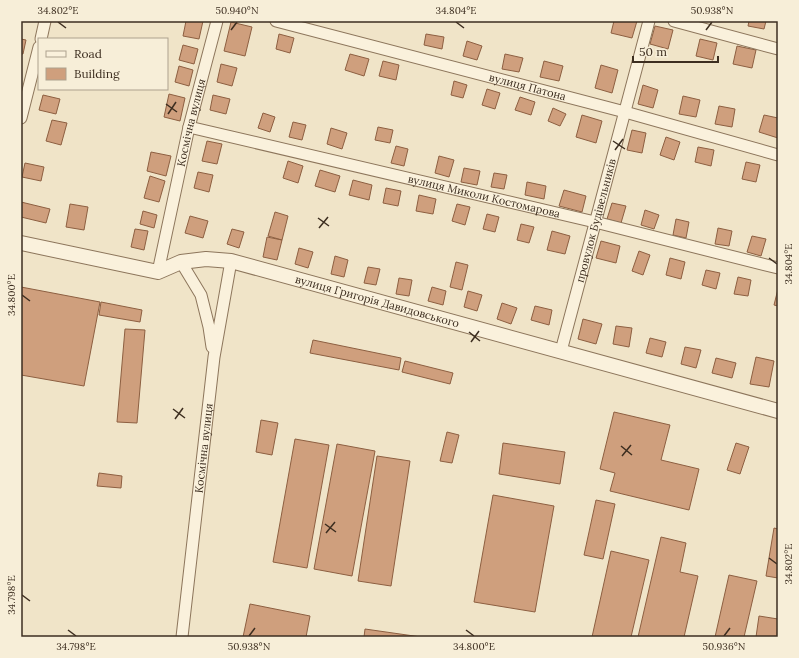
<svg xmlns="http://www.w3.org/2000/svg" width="799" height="658" viewBox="0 0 799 658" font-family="Lora,serif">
	<rect width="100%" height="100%" fill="#f0e4c8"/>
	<path fill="#cf9f7d" stroke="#8d5f41" d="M186,21H203L199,39L183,36Z
		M614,21H637L632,38L611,33Z
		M749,21H766L764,29L748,26Z
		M231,22L252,27L245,56L224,51Z
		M655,26L673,30L668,49L650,44Z
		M279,34L294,38L290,53L276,49Z
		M426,34L444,37L442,49L424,45Z
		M21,39L26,40L23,54H21Z
		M700,39L717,43L713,60L696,56Z
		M467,41L482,46L477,60L463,56Z
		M183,45L198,49L194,64L179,60Z
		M737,46L756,50L752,68L733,64Z
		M350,54L369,59L364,76L345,70Z
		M505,54L523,58L519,72L502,69Z
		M383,61L399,65L396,80L379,76Z
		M544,61L563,66L559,81L540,77Z
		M221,64L237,68L232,86L217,82Z
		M601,65L618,70L612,93L595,88Z
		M179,66L193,70L189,86L175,82Z
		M454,81L467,85L463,98L451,95Z
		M643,85L658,90L653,108L638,104Z
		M487,89L500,93L495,109L482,105Z
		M169,94L185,98L180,121L164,117Z
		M43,95L60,99L56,114L39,110Z
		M213,95L230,99L226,114L210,110Z
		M683,96L700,100L696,117L679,114Z
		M520,97L535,102L531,115L515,110Z
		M719,106L735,109L732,127L715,124Z
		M553,108L566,114L560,126L548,121Z
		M263,113L275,117L270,132L258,128Z
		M582,115L602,121L596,143L576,137Z
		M764,115L778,118V138L759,132Z
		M52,120L67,123L61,145L46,141Z
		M293,122L306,125L302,140L289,137Z
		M378,127L393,130L390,143L375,140Z
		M331,128L347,133L342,149L327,144Z
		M632,130L646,133L642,153L627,150Z
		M666,137L680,142L674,160L660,155Z
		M207,141L222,144L217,164L202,161Z
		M396,146L408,149L404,166L391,163Z
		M698,147L714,150L711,166L695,162Z
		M151,152L171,156L166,176L147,171Z
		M439,156L454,160L449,177L435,173Z
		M288,161L303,166L298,183L283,178Z
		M746,162L760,165L756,182L742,179Z
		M25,163L44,167L41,181L22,177Z
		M464,168L480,171L477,185L461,182Z
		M320,170L340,176L335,192L315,186Z
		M198,172L213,175L209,192L194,188Z
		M494,173L507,175L504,189L491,187Z
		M150,176L165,181L159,202L144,198Z
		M353,180L372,185L369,200L349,195Z
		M527,182L546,186L544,199L525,195Z
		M386,188L401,191L398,206L383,203Z
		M564,190L586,196L582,212L559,206Z
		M419,195L436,199L433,214L416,211Z
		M21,202L50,209L46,223L21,217Z
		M612,203L626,206L621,223L607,219Z
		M70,204L88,207L84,230L66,227Z
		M457,204L470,207L465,225L452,221Z
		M645,210L659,215L654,229L641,225Z
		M143,211L157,215L154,228L140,224Z
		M275,212L288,216L282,240L268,236Z
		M487,214L499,217L495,232L483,229Z
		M190,216L208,221L203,238L185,233Z
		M676,219L689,222L686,238L673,235Z
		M521,224L534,227L529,243L517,240Z
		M718,228L732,231L729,246L715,244Z
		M135,229L148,231L144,250L131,247Z
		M232,229L244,232L239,248L227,244Z
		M552,231L570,236L565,254L547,250Z
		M752,236L766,239L761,256L747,252Z
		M267,237L282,240L277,260L263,257Z
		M601,241L620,246L616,263L596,258Z
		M299,248L313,252L308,268L295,264Z
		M639,251L650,255L643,275L632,271Z
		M335,256L348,260L344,277L331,274Z
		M670,258L685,262L681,279L666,275Z
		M456,262L468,265L462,290L450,287Z
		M368,267L380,269L376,285L364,283Z
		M706,270L720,273L716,289L702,285Z
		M738,277L751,280L748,296L734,294Z
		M399,278L412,280L409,296L396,294Z
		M21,287L100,302L84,386L21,375Z
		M432,287L446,291L443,305L428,301Z
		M778,289V306L774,305Z
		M468,291L482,295L477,311L464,307Z
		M101,302L142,310L140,322L99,315Z
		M502,303L517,308L511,324L497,319Z
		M535,306L552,310L549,325L531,320Z
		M583,319L602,324L596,344L578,339Z
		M616,326L632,328L629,347L613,344Z
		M125,329L145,330L137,423L117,422Z
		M650,338L666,342L662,357L646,353Z
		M313,340L401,358L399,370L310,353Z
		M685,347L701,350L696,368L681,364Z
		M756,357L774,361L769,387L750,384Z
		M716,358L736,363L732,378L712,373Z
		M405,361L453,373L450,384L402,372Z
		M614,412L670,425L661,460L699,469L689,510L610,491L615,473L600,469Z
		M261,420L278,423L272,455L256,452Z
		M447,432L459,435L452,463L440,461Z
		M295,439L329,445L307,568L273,562Z
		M503,443L565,452L560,484L499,474Z
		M736,443L749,447L740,474L727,470Z
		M337,444L375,451L352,576L314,569Z
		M377,456L410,461L391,586L358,581Z
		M99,473L122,476L121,488L97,486Z
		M493,495L554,506L535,612L474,602Z
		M596,500L615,504L603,559L584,555Z
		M774,528L778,529V578L766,576Z
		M661,537L686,543L680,572L698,576L684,637H638Z
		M611,551L649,560L631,637H592Z
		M729,575L757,581L744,637H715Z
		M250,604L310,616L306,637H243Z
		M759,616L778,619L777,637H756Z
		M365,629L421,637H364Z"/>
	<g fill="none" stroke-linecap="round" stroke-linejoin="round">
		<defs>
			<g id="minor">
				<path id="s1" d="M276,21L625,112L778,155"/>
				<path d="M674,21L778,49"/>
				<path d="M41,39L45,21"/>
				<path d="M21,118L39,47"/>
				<path id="s2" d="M189,127L595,222L778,268"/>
				<path d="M181,262L201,295L209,327L212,347"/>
				<path id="s3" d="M158,272L189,127L217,21"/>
				<path id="s4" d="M561,351L649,21"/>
				<path id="s5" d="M182,637L214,357L231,261"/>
			</g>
			<g id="tertiary">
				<path id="s6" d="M21,243L158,272L181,262L206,259L231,261L778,411"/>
			</g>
		</defs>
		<use href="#minor" stroke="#8d765c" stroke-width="13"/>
		<use href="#tertiary" stroke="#8d765c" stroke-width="16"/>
		<use href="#minor" stroke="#faf1dc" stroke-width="11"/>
		<use href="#tertiary" stroke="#faf1dc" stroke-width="14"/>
	</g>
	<path fill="none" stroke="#3d2e20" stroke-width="1.5" d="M58,22L66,28M456,22L464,28M231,30L237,22M706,30L712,22M166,104L177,112M168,114L176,102M613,141L625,149M615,150L623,139M318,218L329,226M319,228L328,217M769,258L777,264M22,295L30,301M469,332L480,341M471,342L479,331M173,409L185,418M175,419L183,408M621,446L632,455M622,456L631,445M325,524L336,532M326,533L335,522M769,558L777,564M22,595L30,601M68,630L76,636M466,630L474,636M249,636L255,628M724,636L730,628"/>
	<g text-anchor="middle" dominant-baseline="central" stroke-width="3" stroke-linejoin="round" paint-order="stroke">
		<g font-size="11" fill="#3d2e20" stroke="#f7eed8">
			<text stroke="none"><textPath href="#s1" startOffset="260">вулиця Патона</textPath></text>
			<text stroke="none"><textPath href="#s3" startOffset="153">Космічна вулиця</textPath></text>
			<text stroke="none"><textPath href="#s2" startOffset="303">вулиця Миколи Костомарова</textPath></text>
			<text stroke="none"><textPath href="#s4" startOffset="135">провулок Будівельників</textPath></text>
			<text stroke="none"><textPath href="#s6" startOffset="367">вулиця Григорія Давидовського</textPath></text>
			<text stroke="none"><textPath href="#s5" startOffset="190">Космічна вулиця</textPath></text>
		</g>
	</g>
	<rect width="799" height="658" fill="none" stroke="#f7eed8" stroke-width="44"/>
	<rect x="38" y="38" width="130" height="52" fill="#f7eed8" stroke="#ada18e"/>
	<rect x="46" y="51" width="20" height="6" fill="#faf1dc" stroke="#ada18e"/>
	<text x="74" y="58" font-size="12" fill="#3d2e20">Road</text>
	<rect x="46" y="68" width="20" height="12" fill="#cf9f7d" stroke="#ada18e"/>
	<text x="74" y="78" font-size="12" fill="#3d2e20">Building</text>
	<path d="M633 56v6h85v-6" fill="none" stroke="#3d2e20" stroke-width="2"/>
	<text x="639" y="56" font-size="12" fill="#3d2e20" stroke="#f7eed8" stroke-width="3" paint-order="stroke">50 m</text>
	<rect x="22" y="22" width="755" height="614" fill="none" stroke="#3d2e20" stroke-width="1.5"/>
	<g font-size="10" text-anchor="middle" fill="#3d2e20">
		<text x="58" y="14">34.802°E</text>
		<text x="237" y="14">50.940°N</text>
		<text x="456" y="14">34.804°E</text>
		<text x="712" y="14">50.938°N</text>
		<text transform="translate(788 264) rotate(-90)" y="4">34.804°E</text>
		<text transform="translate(11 295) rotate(-90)" y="4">34.800°E</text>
		<text transform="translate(788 564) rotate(-90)" y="4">34.802°E</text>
		<text transform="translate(11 595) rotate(-90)" y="4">34.798°E</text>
		<text x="76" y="650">34.798°E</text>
		<text x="249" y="650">50.938°N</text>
		<text x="474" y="650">34.800°E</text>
		<text x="724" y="650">50.936°N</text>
	</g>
</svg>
